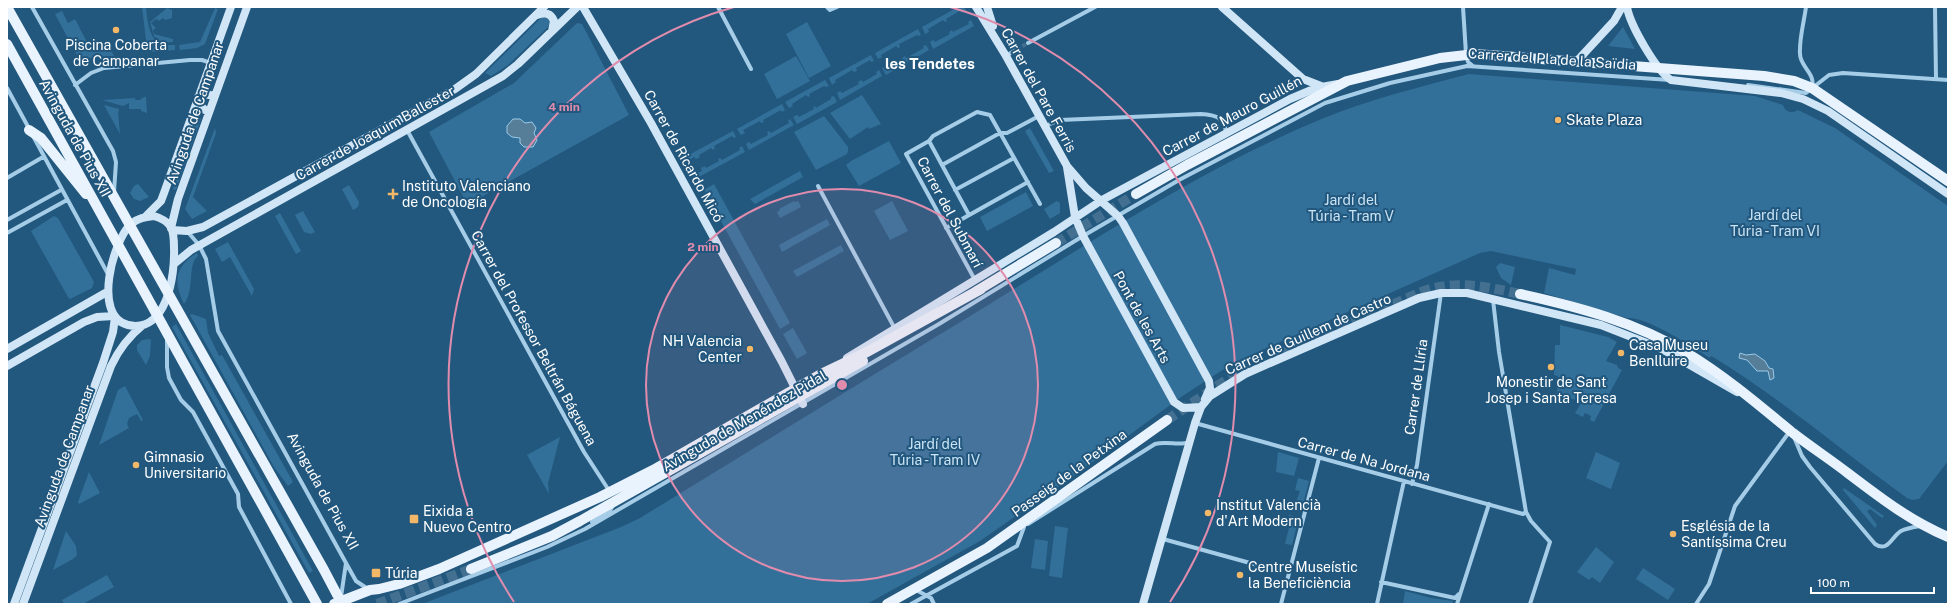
<svg xmlns="http://www.w3.org/2000/svg" width="1955" height="611" viewBox="0 0 1955 611" font-family="'Public Sans',sans-serif">
	<rect width="100%" height="100%" fill="#22577e"/>
	<path fill="#32709a" d="M142,7H146C147,19 149,39 161,45H175V50L151,52L150,48H147Z
		M958,7H964L966,11L963,12L961,10L946,19L947,21L945,22L943,20L928,29L929,32L925,34L922,27Z
		M167,8L172,10V18L165,20L163,18L159,21L156,19L151,23L156,28L153,30L154,34L173,39V42L162,43L154,36L150,22Z
		M215,8L218,9L205,44L197,48L180,50L179,45L200,42Z
		M62,11L68,23L75,19L88,44L92,42L95,47L106,41L114,56L79,59L55,14Z
		M542,17L549,19L550,24L547,28L508,65L491,76L485,73Z
		M971,20L974,26L933,49L930,42L933,40L935,42L950,34L949,32L952,30L953,32L969,24L968,22Z
		M807,22L831,66L809,78L786,34Z
		M577,23L582,24L629,115L474,201L465,200L429,132L514,83Z
		M1623,27L1635,49L1608,46Z
		M918,29L921,35L919,36L917,35L899,44L900,47L898,48L896,46L881,55L882,57L878,59L875,53Z
		M926,45L929,50L886,75L882,68L886,66L888,69L903,60L902,58L905,56L906,58L924,48L923,46Z
		M871,55L874,61L871,62L870,60L856,68L857,71L854,72L852,70L835,80L836,82L832,85L829,78Z
		M796,56L810,81L777,99L764,74Z
		M879,70L882,76L840,100L837,93L840,91L842,93L859,84L858,82L861,80L863,82L877,74L876,72Z
		M1469,74L1755,96L1783,105C1785,112 1792,114 1798,110L1835,128L1948,206V461L1919,499L1912,500L1907,498C1842,451 1782,399 1713,357L1711,356L1710,358C1692,347 1647,316 1627,318L1544,293L1549,268L1575,275L1576,269L1491,251L1480,253L1235,362L1181,397L1075,475L980,541L867,604H422L621,527L640,518C753,449 866,379 980,310C1091,242 1202,168 1324,118C1370,99 1420,87 1469,74Z
		M825,80L829,86L826,87L824,86L809,94L810,96L808,97L806,95L792,104L793,106L789,108L785,102Z
		M862,95L881,124L869,129L868,127L850,139L830,113Z
		M834,96L837,102L797,124L793,117L797,115L799,117L814,109L813,107L815,106L816,108L831,99V97Z
		M144,97H146L147,113L141,111V109H129V103L123,106L102,100L136,98L134,100H140Z
		M782,104L785,110L782,112L781,110L763,120L764,122L761,123L760,121L743,130L745,133L741,135L737,129Z
		M104,105L119,109L118,113L120,134Z
		M197,113L201,119L176,190L173,189Z
		M824,116L848,147V151L847,154L816,170L794,132Z
		M790,119L794,125L749,150L746,144L749,142L751,144L768,135L767,132L769,131L771,133L789,123L788,121Z
		M215,128L216,133L193,197L207,211L192,219L185,209Z
		M1030,128L1054,171L1049,173L1025,131Z
		M733,131L736,137L734,138L732,136L714,146L715,148L713,150L711,148L699,155L700,157L696,159L694,157L688,161L685,157Z
		M889,141L901,163L859,186L846,165L851,161Z
		M742,146L745,152L697,178L695,174L702,171L701,168L705,166L706,168L719,161L718,159L720,158L722,160L740,150L739,148Z
		M800,171L803,177L755,204L750,199Z
		M138,184L149,197L140,201L134,199L130,193L134,186Z
		M714,184L790,323L780,329L704,190Z
		M349,185L359,202L358,207L353,210L342,189Z
		M1026,192L1033,206L987,231L980,217Z
		M794,201L795,202L798,201L801,207L780,218L777,212L780,210L779,209Z
		M892,201L908,231L890,240L874,211Z
		M1057,201L1060,203V213L1050,219L1044,209Z
		M303,211L315,232L311,234L304,232L295,215Z
		M280,213L301,251L296,254L275,216Z
		M54,216L58,218L94,282L92,288L70,299L68,297L31,231Z
		M827,219L830,225L782,252L779,245Z
		M228,242L254,289L252,296L230,257L222,262L215,249Z
		M841,245L844,251L797,277L793,271Z
		M197,253L198,256C187,264 195,291 184,304C173,282 175,266 197,253Z
		M1500,263L1515,267L1511,285L1501,278L1496,267Z
		M192,314L206,319L208,333L219,356L222,355L293,482L288,486L274,467L190,315Z
		M176,324L313,571L309,573L172,327Z
		M1560,325L1608,337L1617,342L1606,361L1617,365L1618,368L1622,370L1594,422L1590,420L1591,416L1585,413L1583,417L1575,413L1582,402L1553,393H1557L1558,376L1554,375L1555,345H1560Z
		M793,328L807,353L797,359L783,334Z
		M149,339L151,340L150,356L146,365L137,350V345L142,340Z
		M125,386L143,420L141,421L137,414L129,418L127,424L129,428L99,445L118,390Z
		M560,437L548,483L549,494L527,455Z
		M1278,452L1299,458L1294,476L1276,472Z
		M1596,452L1620,463L1611,489L1586,478Z
		M89,472L100,493L79,504L78,502Z
		M1298,478L1309,481L1303,504L1296,502L1300,491L1295,490Z
		M1844,488L1884,516L1882,518L1870,509L1867,511L1877,525L1875,528L1843,490Z
		M1289,515L1299,517L1292,545L1285,544L1289,528H1291L1286,526Z
		M1055,526L1068,528L1062,578L1049,576Z
		M66,531L76,546L77,555L73,559L53,570Z
		M1035,539L1048,541L1045,570L1031,568Z
		M1596,547L1614,562L1600,583L1592,577L1589,580L1577,572Z
		M1643,568L1675,589L1668,600L1636,579Z
		M107,575L114,587L83,604H64L62,600Z
		M1405,591L1431,598L1453,601L1452,604H1403Z"/>
	<path fill="#577e99" stroke="#9ac9e8" d="M513,119H520L525,123L532,122L536,128L534,133L537,140L533,147H524L520,143V138L512,137L507,133V126Z
		M1740,353L1746,355L1755,354L1765,361L1769,368L1773,369L1774,378L1770,380L1768,371H1757L1747,360L1739,358Z"/>
	<g fill="none" stroke-linecap="round" stroke-linejoin="round">
		<path stroke="#437091" stroke-width="4" stroke-dasharray="4 2" stroke-linecap="butt" d="M1017,49L1028,43"/>
		<path stroke="#437091" stroke-width="10" stroke-dasharray="10 5" stroke-linecap="butt" d="M1056,243L1136,194
			M1167,420L1238,372L1424,291C1457,280 1487,287 1520,294
			M377,604L471,569"/>
		<path stroke="#a6cde7" stroke-width="4" d="M32,7L113,151L116,162L114,192
			M718,7L751,69
			M827,7L830,10L837,7
			M1463,7L1466,54L1468,62L1473,66
			M1806,7C1804,22 1799,39 1800,54C1800,67 1816,73 1812,88
			M1935,7L1936,79
			M1028,43L1095,7
			M1006,56L1017,49
			M75,85L91,73L104,68L190,60H202L211,63
			M1748,85L1806,93L1829,75L1843,73L1948,80
			M7,88L109,276
			M1045,126L1060,120L1201,114C1215,115 1225,117 1226,133
			M407,130L584,452L610,492
			M929,141L969,215
			M942,165L1000,133H1007L1039,116
			M7,178L43,157
			M818,186L895,329
			M955,190L1014,158
			M7,220L61,190
			M946,228L1028,182
			M187,231L199,245L206,259L218,331L346,563L341,597
			M7,233L67,200
			M975,280L906,154L929,141L933,136L977,112L990,115L1040,204
			M1493,300L1499,352L1526,512L1531,521L1550,542L1530,604
			M167,338V367L169,378L181,400L193,412L238,494L239,507L291,604
			M1195,423L1523,514L1526,512
			M1794,437L1802,456L1810,467L1875,544C1888,553 1892,536 1901,531C1907,528 1914,527 1920,526
			M1412,484L1417,465L1441,293
			M592,522L609,512L614,504
			M1028,524L1155,444C1166,441 1182,446 1189,442
			M1163,539L1261,566
			M346,563L356,581L368,589
			M1381,582L1455,598L1459,594
			M916,590L931,598L934,604
			M399,604L547,547L585,529L939,324L1083,236L1179,180L1325,103L1390,83L1467,66L1670,80
			M911,604L1017,546L1024,527
			M1281,604L1319,458
			M1377,604L1404,481
			M1457,604L1489,504
			M1696,604L1709,584L1735,506L1790,431"/>
		<path stroke="#d0e6f6" stroke-width="8" d="M583,7L651,123L782,362L803,404
			M976,7L1006,56L1067,166L1086,188L1118,216L1123,223L1209,381L1210,388L1205,399
			M987,7L993,26
			M1222,7L1303,79L1321,86
			M1627,7C1630,25 1656,70 1671,80L1781,93L1803,99L1828,111L1948,194
			M537,15C545,12 551,13 554,21L552,31
			M1577,61L1614,21L1622,7
			M208,112C203,109 198,104 198,97L205,94L214,96
			M1067,167L1075,217L1083,236L1174,402L1183,408L1201,407
			M154,216C161,218 167,221 171,227C174,233 174,242 174,248C175,275 167,334 128,325C92,317 113,240 131,224C138,218 145,217 154,216Z
			M145,217L161,201L164,193L231,7
			M171,228L178,199L247,7
			M172,230L187,231L203,227L455,89L476,74L544,7
			M174,264L191,250L503,76L518,64L577,7
			M7,349L107,292
			M847,358L1054,232L1102,200L1290,99L1316,88L1338,84
			M7,366L84,322L97,317L114,316
			M14,604L103,363L113,332L115,317
			M23,604L111,366C119,349 128,337 143,325
			M1143,604L1195,423L1201,407L1210,396L1245,374L1419,298L1441,293H1467L1601,325L1662,349L1737,392"/>
		<path stroke="#e8f3fd" stroke-width="10" d="M7,7L324,570L342,604
			M7,44L317,604
			M29,130L41,138L86,194
			M1136,194L1187,165L1347,81L1440,58L1475,54L1764,76L1794,81L1812,88L1948,181
			M975,292L1056,243
			M1520,294C1579,307 1635,322 1687,353C1725,376 1759,405 1793,433C1811,447 1831,460 1849,474C1882,499 1909,520 1948,537
			M471,569L552,536L580,521L863,361
			M334,604L370,590L379,589L399,584L439,569L600,497L653,470L821,374L865,353L981,289
			M887,604L987,548L1167,420"/>
	</g>
	<circle cx="842" cy="385" r="196" fill="#e08cad" fill-opacity=".12"/>
	<g fill="none" stroke="#e08cad" stroke-width="2">
		<circle cx="842" cy="385" r="196"/>
		<path d="M514 602A393 393 0 0 1 734 7M950 7A393 393 0 0 1 1170 602"/>
	</g>
	<g fill="#f3b768" stroke="#22577e" stroke-width="1.5">
		<circle cx="116" cy="30" r="4"/>
		<circle cx="1558" cy="120" r="4"/>
		<path d="M391 188h4v4h4v4h-4v4h-4v-4h-4v-4h4z"/>
		<circle cx="750" cy="349" r="4"/>
		<circle cx="1621" cy="353" r="4"/>
		<circle cx="1551" cy="367" r="4"/>
		<circle cx="136" cy="465" r="4"/>
		<circle cx="1208" cy="513" r="4"/>
		<rect x="409" y="514" width="10" height="10" rx="2"/>
		<circle cx="1673" cy="534" r="4"/>
		<rect x="371" y="568" width="10" height="10" rx="2"/>
		<circle cx="1240" cy="575" r="4"/>
	</g>
	<g text-anchor="middle" dominant-baseline="central" stroke-width="4" stroke-linejoin="round" paint-order="stroke">
		<g font-size="14" fill="#fff" stroke="#22577e" text-anchor="start">
			<text x="116" y="45" text-anchor="middle">Piscina Coberta<tspan x="116" dy="16">de Campanar</tspan></text>
			<text x="1566" y="120">Skate Plaza</text>
			<text x="402" y="186">Instituto Valenciano<tspan x="402" dy="16">de Oncología</tspan></text>
			<text x="742" y="341" text-anchor="end">NH Valencia<tspan x="742" dy="16">Center</tspan></text>
			<text x="1629" y="345">Casa Museu<tspan x="1629" dy="16">Benlluire</tspan></text>
			<text x="1551" y="382" text-anchor="middle">Monestir de Sant<tspan x="1551" dy="16">Josep i Santa Teresa</tspan></text>
			<text x="144" y="457">Gimnasio<tspan x="144" dy="16">Universitario</tspan></text>
			<text x="1216" y="505">Institut Valencià<tspan x="1216" dy="16">d'Art Modern</tspan></text>
			<text x="423" y="511">Eixida a<tspan x="423" dy="16">Nuevo Centro</tspan></text>
			<text x="1681" y="526">Església de la<tspan x="1681" dy="16">Santíssima Creu</tspan></text>
			<text x="1248" y="567">Centre Museístic<tspan x="1248" dy="16">la Beneficiència</tspan></text>
			<text x="385" y="573">Túria</text>
		</g>
		<g font-size="14" fill="#fff" stroke="#22577e">
			<text transform="translate(1552 59) rotate(4)">Carrer del Pla de la Saïdia</text>
			<text transform="translate(1039 90) rotate(61)">Carrer del Pare Ferris</text>
			<text transform="translate(195 113) rotate(-71)">Avinguda de Campanar</text>
			<text transform="translate(1232 116) rotate(-28)">Carrer de Mauro Guillén</text>
			<text transform="translate(375 133) rotate(-29)">Carrer de Joaquim Ballester</text>
			<text transform="translate(75 138) rotate(61)">Avinguda de Pius XII</text>
			<text transform="translate(684 156) rotate(61)">Carrer de Ricardo Micó</text>
			<text transform="translate(950 212) rotate(62)">Carrer del Submarí</text>
			<text transform="translate(1142 317) rotate(61)">Pont de les Arts</text>
			<text transform="translate(1308 334) rotate(-24)">Carrer de Guillem de Castro</text>
			<text transform="translate(534 338) rotate(61)">Carrer del Professor Beltrán Báguena</text>
			<text transform="translate(1416 387) rotate(-82)">Carrer de Llíria</text>
			<text transform="translate(744 421) rotate(-30)">Avinguda de Menéndez Pidal</text>
			<text transform="translate(64 456) rotate(-70)">Avinguda de Campanar</text>
			<text transform="translate(1364 459) rotate(15)">Carrer de Na Jordana</text>
			<text transform="translate(1069 473) rotate(-36)">Passeig de la Petxina</text>
			<text transform="translate(323 491) rotate(61)">Avinguda de Pius XII</text>
		</g>
		<g font-size="14" fill="#cae4f5" stroke="#22577e">
			<text x="1351" y="200">Jardí del<tspan x="1351" dy="16">Túria - Tram V</tspan></text>
			<text x="1775" y="215">Jardí del<tspan x="1775" dy="16">Túria - Tram VI</tspan></text>
			<text x="935" y="444">Jardí del<tspan x="935" dy="16">Túria - Tram IV</tspan></text>
		</g>
		<g font-size="15" font-weight="bold" fill="#fff" stroke="#22577e">
			<text x="930" y="63">les Tendetes</text>
		</g>
	</g>
	<circle cx="842" cy="385" r="6" fill="#e08cad" stroke="#22577e" stroke-width="2"/>
	<g font-size="12" text-anchor="middle" font-weight="bold" fill="#e08cad" stroke="#22577e" stroke-width="4" stroke-linejoin="round" paint-order="stroke">
		<text x="564" y="111">4 min</text>
		<text x="703" y="251">2 min</text>
	</g>
	<rect width="1955" height="611" fill="none" stroke="#ffffff" stroke-width="16"/>
	<path d="M1811 587v6h123v-6" fill="none" stroke="#ffffff" stroke-width="2"/>
	<text x="1817" y="587" font-size="12" fill="#ffffff" stroke="#22577e" stroke-width="3" paint-order="stroke">100 m</text>
</svg>
